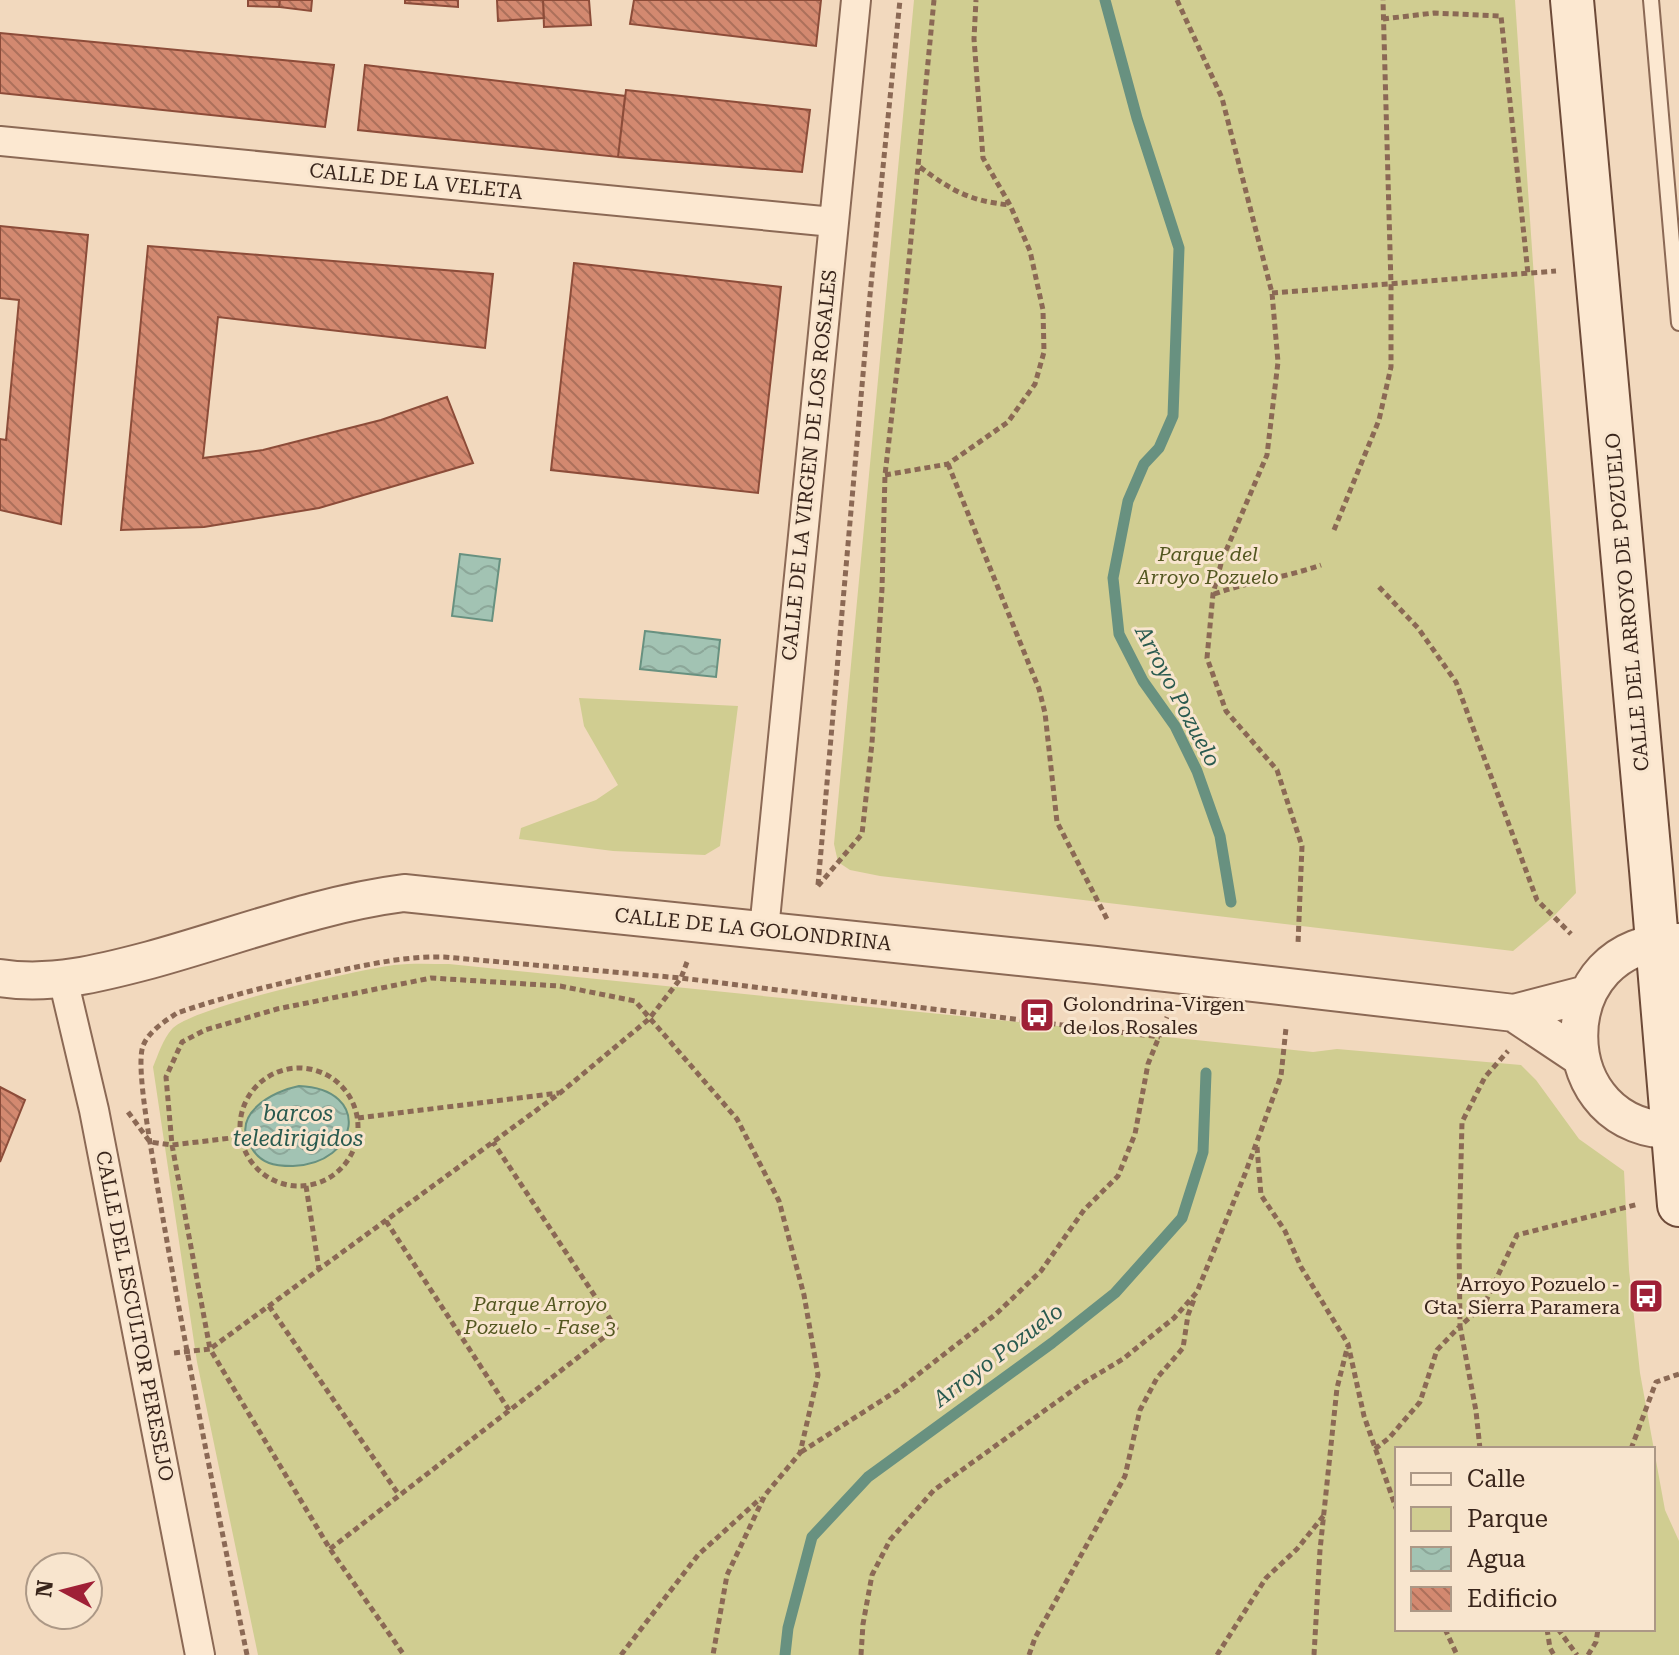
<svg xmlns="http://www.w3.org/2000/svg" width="1679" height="1655" viewBox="0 0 1679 1655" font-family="'Roboto Serif',serif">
	<defs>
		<pattern id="water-waves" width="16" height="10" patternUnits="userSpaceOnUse" patternTransform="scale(2)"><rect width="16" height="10" fill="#a2c3b3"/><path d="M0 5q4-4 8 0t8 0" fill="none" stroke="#8ca799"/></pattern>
		<pattern id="building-back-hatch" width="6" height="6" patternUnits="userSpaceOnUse" patternTransform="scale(2)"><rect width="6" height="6" fill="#d38970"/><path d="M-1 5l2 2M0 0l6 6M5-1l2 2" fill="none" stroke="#ac705b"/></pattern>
	</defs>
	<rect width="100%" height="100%" fill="#f2d9be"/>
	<path fill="#d0cd91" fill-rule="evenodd" d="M914,0H1515L1576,893L1553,917L1513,951L880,876L850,870L838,862L834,844Z
		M579,698L738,706L720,846L705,855L613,851L519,839L521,828L596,800L618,785L584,726Z
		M449,964L1313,1052L1337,1049L1521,1065L1536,1080L1579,1139L1624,1171L1629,1270L1640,1373L1665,1510L1679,1541V1655H258L197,1362L153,1067C158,1055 163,1039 172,1029C192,1007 358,970 394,965C412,963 431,964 449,964ZM1397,1449H1653V1629H1397Z"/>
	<path fill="url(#water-waves)" stroke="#689180" stroke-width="2" d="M460,554L500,559L492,621L452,616Z
		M645,631L720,640L716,677L640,669Z
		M299,1086C373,1089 359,1164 293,1166C285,1166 276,1166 269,1163C261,1160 255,1154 251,1147C230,1114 273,1091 299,1086Z"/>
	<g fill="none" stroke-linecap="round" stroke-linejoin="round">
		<path stroke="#689180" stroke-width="11" d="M1105,0L1137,118L1179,248L1173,416L1159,448L1144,464L1128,501L1113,578L1119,634L1143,681L1175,726L1197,771L1220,836L1231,902
			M785,1655L788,1628L812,1537L868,1477L1052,1343L1115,1293L1182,1218L1203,1152L1206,1073"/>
	</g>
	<path fill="url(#building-back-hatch)" stroke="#8c4c39" stroke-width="2" d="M248,0H280L279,7L248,6Z
		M280,0H312L311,11L279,7Z
		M405,0H458V7L405,3Z
		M497,0H543L544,18L498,21Z
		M543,0H589L591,25L544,27Z
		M634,0H821L816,46L630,24Z
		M0,33L334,65L325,127L0,93Z
		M365,65L625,96L618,157L358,130Z
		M626,90L810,110L802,172L618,157Z
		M0,226L88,235L61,524L0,510V439L6,440L19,300L0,298Z
		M148,246L493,274L485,348L218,317L203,458L263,450L381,420L447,397L473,463L319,508L204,527L121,530Z
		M574,263L781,287L758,493L551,470Z
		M0,1087L25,1100L0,1162Z"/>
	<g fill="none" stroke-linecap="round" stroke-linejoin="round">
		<defs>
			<path id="service" d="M1651,0L1679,323"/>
			<path id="minor" d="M0,141L833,222
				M764,930L856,0
				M63,979L94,1110L200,1655"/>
			<path id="tertiary" d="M1679,942C1545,937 1547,1136 1679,1130
				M0,978C51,986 101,973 150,960C234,937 318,904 404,893L1096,965L1514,1013L1587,994
				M1514,1013L1580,1057"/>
			<path id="secondary" d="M1572,0L1651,870L1679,1205"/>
		</defs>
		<use href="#service" stroke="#8b6955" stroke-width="18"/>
		<use href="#minor" stroke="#8b6955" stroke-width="32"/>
		<use href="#tertiary" stroke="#8b6955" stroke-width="40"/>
		<use href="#secondary" stroke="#6d4a38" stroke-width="46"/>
		<path stroke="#8b6955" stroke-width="5" stroke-dasharray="6 4" stroke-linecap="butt" d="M1177,0L1222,98L1272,293L1278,362L1267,455L1222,560L1213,594L1207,658L1226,711L1277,770L1302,846L1298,944
			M1383,19L1434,13L1501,16L1528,274
			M920,167C952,191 970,201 1010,205
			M1272,293L1556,271
			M948,464L1039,689L1045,713L1057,822L1108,921
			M885,475L948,464L1008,422L1035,384L1044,352L1043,310L1030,251L1010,205L983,158L974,39L976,0
			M1334,530L1379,420L1391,367V285L1383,0
			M1379,587L1418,628L1456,682L1537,900L1571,934
			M1214,594C1251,581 1284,578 1321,565
			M818,885L870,295L900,0
			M818,886L862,834L872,743L882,589L885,475L906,291L934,0
			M687,962L681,978L649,1019L560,1093L210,1349L172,1145L166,1077L182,1042L205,1030L277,1009L431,978L560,986L635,1001L737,1119L779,1201L804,1295L818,1375L800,1453L765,1495L727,1575L713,1655
			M240 1127a59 59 0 1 1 118 0a59 59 0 1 1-118 0Z
			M128,1112L150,1142L172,1145L240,1137
			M358,1118L559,1093
			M1257,1147L1261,1195L1285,1231L1301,1267L1348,1344L1364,1416L1397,1511
			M306,1186L319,1269
			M386,1221L509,1410
			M269,1306L399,1495
			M174,1353L210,1349L330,1549L404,1655
			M1375,1449L1389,1438L1420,1402L1437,1350L1460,1326L1459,1243L1462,1122L1485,1077L1508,1051
			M1480,1449L1476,1411L1460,1326L1484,1305L1517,1235L1639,1204
			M1631,1449L1656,1382L1679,1374
			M801,1452L898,1390L996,1314L1041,1271L1084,1210L1118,1176L1135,1134L1148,1064L1167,1017
			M330,1549L616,1328L493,1142
			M1445,1629L1457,1655
			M1547,1629L1550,1648L1554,1655
			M1558,1629L1577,1655
			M247,1655C215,1498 184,1342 157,1184C153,1158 135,1067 143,1046C148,1032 165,1021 177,1013C226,996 277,984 327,973C367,965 403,956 444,957L681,978L1160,1037
			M621,1655L698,1555L761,1498
			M861,1655L863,1624L872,1575L890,1540L934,1490L1083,1383L1123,1359L1174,1318L1197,1292L1245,1174L1281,1076L1286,1028
			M1029,1655L1035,1638L1125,1476L1140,1410L1157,1378L1183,1348L1188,1315L1195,1297
			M1217,1655L1266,1578L1297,1549L1325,1514
			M1314,1655L1320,1550L1337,1388L1348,1345
			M1588,1655L1596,1642L1598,1629"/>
		<use href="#service" stroke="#fce8d1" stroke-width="14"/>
		<use href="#minor" stroke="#fce8d1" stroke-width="28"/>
		<use href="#tertiary" stroke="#fce8d1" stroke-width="36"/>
		<use href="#secondary" stroke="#fce8d1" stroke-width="42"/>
	</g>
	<defs>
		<symbol id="bus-square" viewBox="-11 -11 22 22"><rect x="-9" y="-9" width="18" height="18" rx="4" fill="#9f2036" stroke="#f8e5ce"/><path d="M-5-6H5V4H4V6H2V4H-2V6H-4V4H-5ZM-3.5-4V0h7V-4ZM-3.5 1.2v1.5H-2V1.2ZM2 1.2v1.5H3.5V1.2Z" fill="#fff"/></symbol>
	</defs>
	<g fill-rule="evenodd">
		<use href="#bus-square" x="1017" y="995" width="40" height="40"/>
		<use href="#bus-square" x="1626" y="1276" width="40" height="40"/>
	</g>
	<g text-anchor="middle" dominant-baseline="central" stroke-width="6" stroke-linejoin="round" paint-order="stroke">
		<g font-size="20" fill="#39251b" stroke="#f8e5ce">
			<text transform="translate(416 181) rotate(6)">CALLE DE LA VELETA</text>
			<text transform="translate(809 465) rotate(-84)">CALLE DE LA VIRGEN DE LOS ROSALES</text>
			<text transform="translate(1627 602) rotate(-95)">CALLE DEL ARROYO DE POZUELO</text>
			<text transform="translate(753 929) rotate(6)">CALLE DE LA GOLONDRINA</text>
			<text transform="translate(135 1316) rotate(79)">CALLE DEL ESCULTOR PERESEJO</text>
		</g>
		<g font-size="20" font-style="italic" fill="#535720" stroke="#f8e5ce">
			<text x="1208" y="554">Parque del<tspan x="1208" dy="23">Arroyo Pozuelo</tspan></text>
			<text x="540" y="1304">Parque Arroyo<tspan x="540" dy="23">Pozuelo - Fase 3</tspan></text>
		</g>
		<g font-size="20" fill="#39251b" stroke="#f8e5ce" text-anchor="start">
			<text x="1063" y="1004">Golondrina-Virgen<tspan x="1063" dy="23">de los Rosales</tspan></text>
			<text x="1620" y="1284" text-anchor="end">Arroyo Pozuelo -<tspan x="1620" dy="23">Gta. Sierra Paramera</tspan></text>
		</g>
		<g font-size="22" font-style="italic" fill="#295a4f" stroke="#f8e5ce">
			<text transform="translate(1178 696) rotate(62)">Arroyo Pozuelo</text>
			<text x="298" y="1113">barcos<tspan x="298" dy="25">teledirigidos</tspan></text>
			<text transform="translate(998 1355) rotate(-37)">Arroyo Pozuelo</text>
		</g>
	</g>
	<rect x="1395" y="1447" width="260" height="184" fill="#f8e5ce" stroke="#ac9886" stroke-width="2"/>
	<rect x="1411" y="1473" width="40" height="12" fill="#fce8d1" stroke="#ac9886" stroke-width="2"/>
	<text x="1467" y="1487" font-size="24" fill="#39251b">Calle</text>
	<rect x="1411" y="1507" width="40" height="24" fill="#d0cd91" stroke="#ac9886" stroke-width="2"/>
	<text x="1467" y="1527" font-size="24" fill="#39251b">Parque</text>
	<rect x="1411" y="1547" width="40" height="24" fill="url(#water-waves)" stroke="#ac9886" stroke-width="2"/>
	<text x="1467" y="1567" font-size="24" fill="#39251b">Agua</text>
	<rect x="1411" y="1587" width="40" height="24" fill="url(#building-back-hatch)" stroke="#ac9886" stroke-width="2"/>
	<text x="1467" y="1607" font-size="24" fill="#39251b">Edificio</text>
	<g transform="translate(64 1591) rotate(277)"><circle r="38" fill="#f8e5ce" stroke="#ac9886" stroke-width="2"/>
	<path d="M0-6L14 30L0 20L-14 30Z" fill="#9f2036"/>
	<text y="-12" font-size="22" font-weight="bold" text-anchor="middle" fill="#39251b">N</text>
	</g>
</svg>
